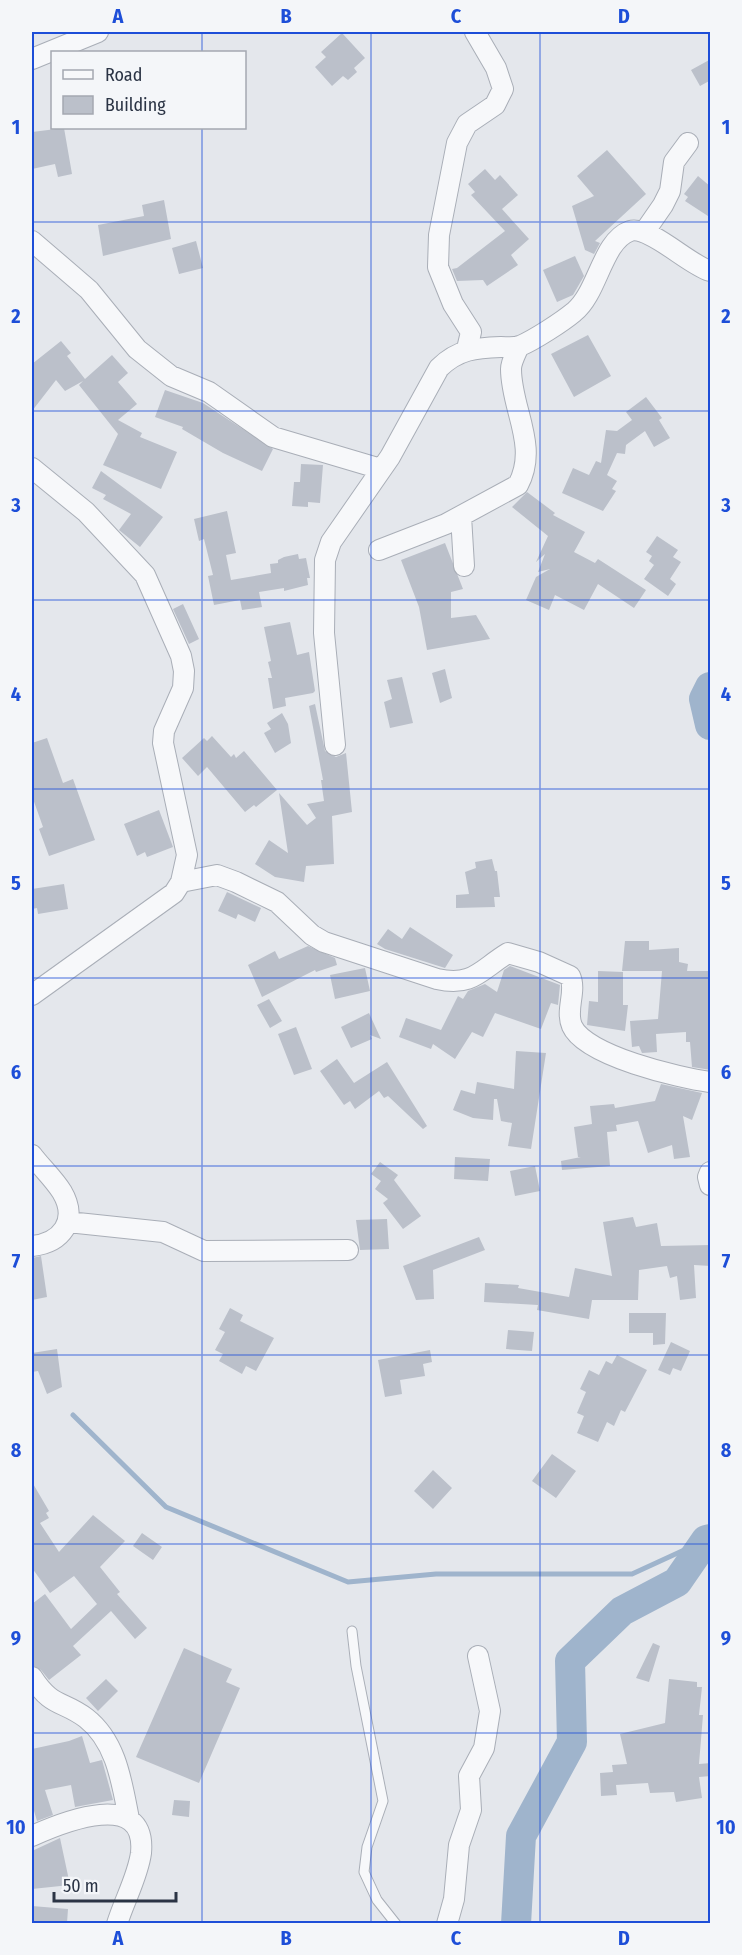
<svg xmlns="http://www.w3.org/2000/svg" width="742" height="1955" viewBox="0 0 742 1955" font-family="'Fira Sans Condensed',sans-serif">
	<rect width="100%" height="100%" fill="#e4e7ec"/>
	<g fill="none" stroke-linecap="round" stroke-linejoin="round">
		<path stroke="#9fb4cc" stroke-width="5" d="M73,1415L166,1507L348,1582L436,1574H632L706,1540"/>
		<path stroke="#9fb4cc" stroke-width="30" d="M710,687L704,699L710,725
			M516,1924L521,1836L572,1742L570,1661L622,1611L677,1582L706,1540L710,1539"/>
	</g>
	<path fill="#bbc0ca" d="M342,33L365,58L354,68L357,72L348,80L343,76L332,86L315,67L326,57L321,52Z
		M711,59V80L700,86L691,70Z
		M64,128L72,174L58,177L55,164L32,169V132Z
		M607,150L646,194L595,241L600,243L594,254L585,250L572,206L594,196L577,176Z
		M485,169L495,180L500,175L518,195L502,209L529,239L511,255L518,265L487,286L483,280L457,281L452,269L457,268L505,231L471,195L475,192L468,184Z
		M698,176L711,187V218L685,201L688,197L684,194Z
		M164,200L171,239L103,256L98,225L144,216L142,205Z
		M196,241L203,268L179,274L172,248Z
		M575,256L584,276L573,295L557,302L543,270Z
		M588,335L611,376L574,397L551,354Z
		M61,341L71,353L67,356L85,379L112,355L128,373L118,382L137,404L118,420L142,433L140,437L177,452L161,489L103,465L118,434L79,385L83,381L65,391L56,380L32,411V364Z
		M165,390L203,403L273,449L262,471L223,453L182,429L183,427L155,417Z
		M646,397L662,418L659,420L670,438L654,447L645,431L626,445L625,454L617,453L607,475L617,481L612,489L616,491L603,511L562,493L573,468L589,475L596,461L601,463L606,430L617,431L632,420L626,412Z
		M301,464L323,465L320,503L308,502V507L292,506L294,482H300Z
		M101,471L163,517L140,547L119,530L131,514L103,499L106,495L92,488Z
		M527,492L555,513L553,515L585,532L574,552L595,563L598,559L646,590L634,608L598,584L584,610L555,595L549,610L526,600L536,577L550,569L538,572L545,554L536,562L548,536L512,507Z
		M227,511L236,553L226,555L231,580L271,573L270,564L278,563V560L284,557L298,554L299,559L306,558L310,578H307L308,585L284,591V588L259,592L262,607L242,610L240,600L214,605L208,576L213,575L204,539L199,541L194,519Z
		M657,536L678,550L673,557L681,562L670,579L676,584L668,596L644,579L654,565L649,561L652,556L646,552Z
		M445,543L463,589L451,592V618L476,615L490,639L427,650L419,607L401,560Z
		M183,604L199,639L189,644L173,609Z
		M290,622L297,655L309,652L315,691L313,693L285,698L286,706L273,709L268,678H272L268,662L271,661L264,627Z
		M445,669L452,698L440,703L432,673Z
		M402,677L413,723L390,728L384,702L392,699L387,680Z
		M315,704L325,751L336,757L346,753L352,812L332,816L334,864L306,866L304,882L275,877L255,864L269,840L288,853L279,793L307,825L316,818L307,804L324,801L321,780H323L309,706Z
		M282,713L288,724L291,743L275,753L264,733L271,729L267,723Z
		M212,736L231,757L234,754L236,758L244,751L277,790L256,807L254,805L245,812L207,767L198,776L182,758L204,738L207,741Z
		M47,738L63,783L73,779L95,840L49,856L39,829L43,827L32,796V743Z
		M159,810L173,847L147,857L145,852L137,856L124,824Z
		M492,859L495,871H497L500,897H494L495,907L456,908V895L469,894L465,872L476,868L475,862Z
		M64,884L68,909L38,914L37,908L32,909V889Z
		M227,892L261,908L255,922L238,914L236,919L218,911Z
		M410,927L453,955L445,968L385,949L377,944L388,929L402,939Z
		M625,941H649V950L679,948V962L688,964L687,971H711V1070L692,1067L690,1042H686V1032L656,1034L657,1052L642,1053L639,1046L632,1047L630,1021L658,1019L662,971H622Z
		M308,946L335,958L337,965L316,972L315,970L262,997L248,965L275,951L279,959Z
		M510,966L560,985L558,1005L551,1003L541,1029L495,1013L483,1037L472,1032L455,1059L433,1044L431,1049L399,1037L406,1018L441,1030L458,996L463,999L468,991L485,984L497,992L504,970Z
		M365,968L370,991L335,999L330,975Z
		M598,971L623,972V1005H628L625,1031L587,1025L589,1001L598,1002Z
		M269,999L282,1021L270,1028L257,1005Z
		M369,1013L381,1039L370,1035L372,1039L351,1048L341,1027Z
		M296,1027L312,1069L294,1075L278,1034Z
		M516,1051L546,1053L531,1149L508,1146L512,1123L501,1121L497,1099H494L493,1120L473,1118L453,1110L461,1090L475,1094L477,1082L514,1089Z
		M337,1059L354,1083L387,1062L427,1126L423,1129L388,1096L384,1098L379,1091L355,1109L350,1101L344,1105L320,1071Z
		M661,1084L702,1093L692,1120L683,1116L690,1157L674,1159L672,1145L648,1153L638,1121L616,1125L617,1131L607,1132L610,1166L562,1170L561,1161L581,1157H578L574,1127L592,1124L590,1106L614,1104L615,1108L655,1101Z
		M455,1157L490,1159L488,1181L454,1179Z
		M380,1162L398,1175L394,1180L421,1216L403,1229L383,1203L388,1199L375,1189L381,1181L371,1174Z
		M535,1166L540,1191L515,1196L510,1171Z
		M633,1217L636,1227L657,1223L661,1246L711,1245V1266L694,1265L696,1298L680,1300L677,1276L670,1278L667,1266L639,1270L638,1300H592L589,1319L537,1310L538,1305L484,1302L485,1283L519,1285L518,1288L569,1297L575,1268L612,1276L603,1222Z
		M387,1219L389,1249L360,1250L356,1220Z
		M479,1237L485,1250L433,1270L434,1299L416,1300L403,1266Z
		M41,1256L47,1297L32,1300V1258Z
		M230,1308L243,1315L240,1321L274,1338L256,1371L246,1366L242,1374L219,1361L223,1354L215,1350L225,1332L219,1329Z
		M629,1313H666L665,1344L653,1345V1333H629Z
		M508,1330L534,1332L532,1351L506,1349Z
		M671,1342L690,1351L681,1371L673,1368L670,1375L658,1370Z
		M57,1349L62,1387L47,1394L38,1371L32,1372V1353Z
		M430,1350L432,1362L423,1364L425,1376L400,1380L402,1394L385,1397L378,1360Z
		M617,1355L647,1370L625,1412L621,1410L614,1426L607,1422L598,1442L577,1433L584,1416L577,1413L586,1392L580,1389L589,1370L599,1375L606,1361L612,1364Z
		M552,1454L576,1471L556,1498L532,1481Z
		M433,1470L452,1488L433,1509L414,1491Z
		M32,1482L49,1511L46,1513L49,1518L40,1523L59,1552L93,1515L125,1541L100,1567L120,1592L117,1594L147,1628L135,1639L111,1611L73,1646L81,1655L49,1680L41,1670L32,1665V1604L45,1594L71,1629L97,1604L74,1576L50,1593L32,1568Z
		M142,1533L162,1547L153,1560L133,1546Z
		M653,1643L660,1646L649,1682L636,1678Z
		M184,1648L232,1669L226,1682L240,1688L199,1783L136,1757Z
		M106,1679L118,1691L98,1711L86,1698Z
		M669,1679L697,1682V1687H702L699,1715H703L699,1764L711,1763V1776L699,1777L702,1798L676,1802L674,1792L650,1793L648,1783L616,1785L617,1795L601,1796L600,1773L613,1772L612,1765L627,1764L620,1734L665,1723Z
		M82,1736L90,1763L102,1760L113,1800L75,1807L71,1785L45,1790L53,1815L37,1821L32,1804V1757H34L32,1749L69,1741Z
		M174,1800L190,1801L189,1817L172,1815Z
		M60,1838L70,1885L32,1889V1851Z
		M32,1906L68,1909L67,1923H32Z"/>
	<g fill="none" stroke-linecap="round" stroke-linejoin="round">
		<defs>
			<path id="service" d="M352,1631L356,1666L383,1801L367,1847L364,1872L377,1900L396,1924"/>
			<path id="minor" d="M32,59L98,32
				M645,231L663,205L670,191L674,162L688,143
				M32,241L89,290L137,349L171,376L209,392L273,437L381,469
				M467,349L471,332L453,304L438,267L439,235L457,143L467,124L495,105L503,89L496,68L475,32
				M32,468L86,512L145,575L181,656L184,671L183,688L164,731L163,743L187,855L181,882L174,893L32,995
				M461,516L464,566
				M379,550L446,524L518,485C539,446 511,409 511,369C511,362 516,353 519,346
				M335,745L324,633L325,560L331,542L390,457L439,368C458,349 476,348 501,347C507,347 514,348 520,346C534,340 562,322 574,312C598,293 602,241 630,231C649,225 689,265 710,271
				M181,882L217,875L236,882L277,902L312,935L324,942L437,979C473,987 480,970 508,953L539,962L570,976C577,991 565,1010 572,1026C585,1056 680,1078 710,1082
				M32,1155C41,1167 54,1179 62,1192C79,1221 61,1243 32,1246
				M710,1172L708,1177L710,1185
				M68,1222L163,1232L204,1251L348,1250
				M32,1677C52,1708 62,1700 86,1718C117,1742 122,1784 129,1819
				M32,1836C63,1822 147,1788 141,1853C138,1876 124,1901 117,1924
				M447,1924L454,1899L459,1845L471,1810L469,1776L484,1748L490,1711L478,1656"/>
		</defs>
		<use href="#service" stroke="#a9aeb7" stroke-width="11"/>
		<use href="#minor" stroke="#a9aeb7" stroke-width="22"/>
		<use href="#service" stroke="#f7f8fa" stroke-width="9"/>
		<use href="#minor" stroke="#f7f8fa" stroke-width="20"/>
	</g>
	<path fill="none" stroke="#1d4ed8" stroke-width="1.5" stroke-opacity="0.55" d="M202,32V52M371,32V1924M540,32V1924M202,128V1924M32,222H710M32,411H710M32,600H710M32,789H710M32,978H710M32,1166H710M32,1355H710M32,1544H710M32,1733H710"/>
	<rect width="742" height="1955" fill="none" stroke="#f4f6f9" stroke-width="66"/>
	<rect x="51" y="51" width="195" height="78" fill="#f4f6f9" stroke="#a4a8b1" stroke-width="1.5"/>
	<rect x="63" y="70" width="30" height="9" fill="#f7f8fa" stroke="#a4a8b1" stroke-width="1.5"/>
	<text x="105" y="81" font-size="18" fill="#2b3445">Road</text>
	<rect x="63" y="96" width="30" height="18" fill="#bbc0ca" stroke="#a4a8b1" stroke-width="1.5"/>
	<text x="105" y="111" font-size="18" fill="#2b3445">Building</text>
	<path d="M54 1892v9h122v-9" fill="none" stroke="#2b3445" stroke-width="3"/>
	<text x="63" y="1892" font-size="18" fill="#2b3445" stroke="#f4f6f9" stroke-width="4.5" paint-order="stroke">50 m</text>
	<rect x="33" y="33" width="676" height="1889" fill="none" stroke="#1d4ed8" stroke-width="2"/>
	<g font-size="20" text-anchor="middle" font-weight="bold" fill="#1d4ed8">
		<text x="118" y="23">A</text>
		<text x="286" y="23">B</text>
		<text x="456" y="23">C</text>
		<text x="624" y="23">D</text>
		<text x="16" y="134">1</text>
		<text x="726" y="134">1</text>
		<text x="16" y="323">2</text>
		<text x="726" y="323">2</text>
		<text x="16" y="512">3</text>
		<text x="726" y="512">3</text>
		<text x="16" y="701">4</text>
		<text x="726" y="701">4</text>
		<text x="16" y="890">5</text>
		<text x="726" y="890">5</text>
		<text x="16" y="1079">6</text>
		<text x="726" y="1079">6</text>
		<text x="16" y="1268">7</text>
		<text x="726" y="1268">7</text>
		<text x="16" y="1457">8</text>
		<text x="726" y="1457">8</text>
		<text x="16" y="1645">9</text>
		<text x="726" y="1645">9</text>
		<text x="16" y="1834">10</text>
		<text x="726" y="1834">10</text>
		<text x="118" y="1945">A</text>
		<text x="286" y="1945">B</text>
		<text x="456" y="1945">C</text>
		<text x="624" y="1945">D</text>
	</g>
</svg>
